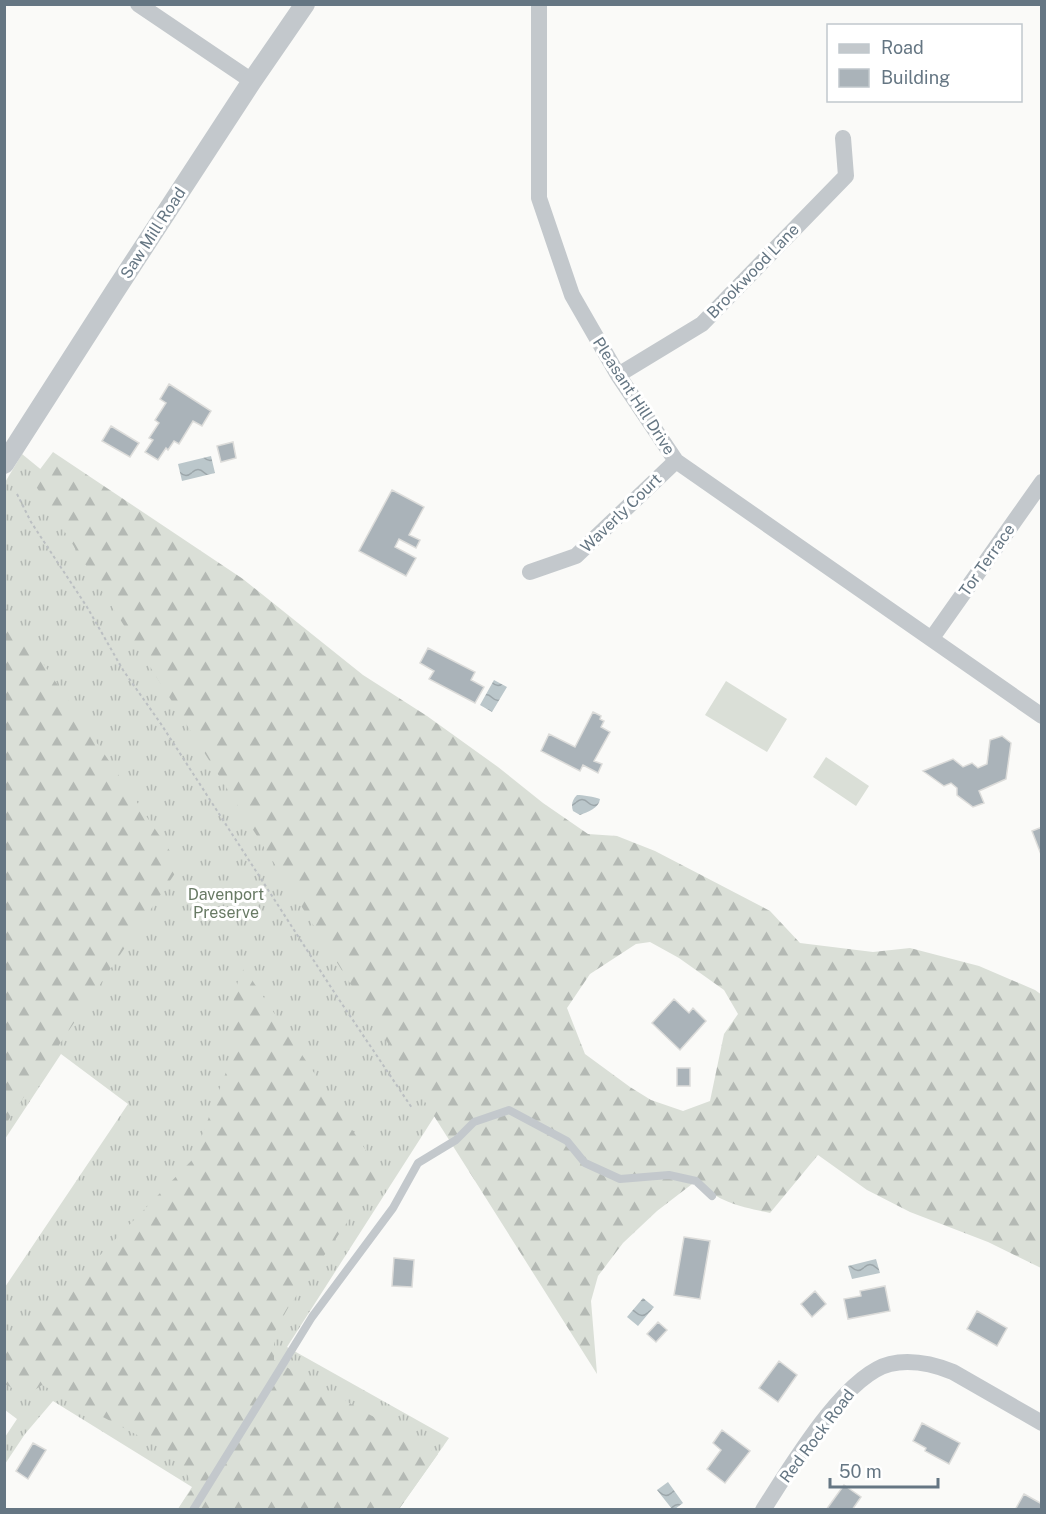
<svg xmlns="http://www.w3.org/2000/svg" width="1046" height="1514" viewBox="0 0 1046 1514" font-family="'Public Sans',sans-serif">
	<defs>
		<pattern id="grass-tufts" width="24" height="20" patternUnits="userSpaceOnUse" patternTransform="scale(1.5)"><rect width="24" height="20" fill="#dadfd7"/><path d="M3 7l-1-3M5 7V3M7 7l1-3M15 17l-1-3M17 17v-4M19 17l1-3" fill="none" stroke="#b4b9b4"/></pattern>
		<pattern id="forest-firs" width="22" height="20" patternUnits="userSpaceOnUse" patternTransform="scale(1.5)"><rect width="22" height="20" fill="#dadfd7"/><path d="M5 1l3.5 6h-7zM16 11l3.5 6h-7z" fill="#b4b9b4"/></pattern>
		<pattern id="water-waves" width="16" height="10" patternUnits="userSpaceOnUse" patternTransform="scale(1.5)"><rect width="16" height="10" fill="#bbc7cb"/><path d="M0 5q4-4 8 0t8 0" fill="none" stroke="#9ca6aa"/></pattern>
	</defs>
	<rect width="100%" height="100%" fill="#fafaf8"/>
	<path fill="url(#grass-tufts)" d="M22,454L571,903L287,1347L449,1438L399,1509H178L192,1487L53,1401L25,1434L5,1464V1437L17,1419L5,1410V1287L128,1104L61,1054L5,1139L4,484Z"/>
	<path fill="url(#forest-firs)" fill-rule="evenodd" d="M53,452L243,579L363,675L427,716L498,767L543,803L588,834L617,836L655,851L770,911L800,943L873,952L910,948L979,966L1035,990L1042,995L1041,1268L988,1242L910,1212L867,1190L818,1155L770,1213C738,1206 721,1203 696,1181L657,1211L623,1243L598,1276L591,1301L597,1374L32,480ZM650,942L679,958L724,990L738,1014L724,1034L710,1101L683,1111L651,1100L630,1087L585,1054L567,1008L590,974L636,944Z
		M5,607L180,866L5,1125Z
		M244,968L381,1173L288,1308L274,1333V1360L379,1420L395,1432L438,1454L399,1509H178L193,1487L179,1457L42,1385L26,1396L5,1384V1349L15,1343L193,1159L231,1059L230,1015L238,981Z"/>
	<path fill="#dadfd7" d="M726,681L787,719L767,752L705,715Z
		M826,757L869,786L856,806L813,777Z"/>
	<path fill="url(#water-waves)" d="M211,456L215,473L182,481L178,464Z
		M494,680L507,687L492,712L480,705Z
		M577,795C582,795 595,797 600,799C599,808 588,812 580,815L573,811C571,805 572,800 577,795Z
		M876,1259L880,1273L852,1279L848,1266Z
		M643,1298L654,1307L638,1326L627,1317Z
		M668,1482L683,1503L675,1509H672L657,1490Z"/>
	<path fill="#aab3b9" stroke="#dcdcda" stroke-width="1.5" d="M169,384L211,411L202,426L193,421L179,444L174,441L168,450L166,448L158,460L145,452L153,440L149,438L159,423L155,420L166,403L160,399Z
		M111,426L139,443L130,457L102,441Z
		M233,442L236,458L221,462L217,446Z
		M392,490L424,507L409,535L420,540L416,548L399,539L395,547L416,558L406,576L359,551Z
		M428,648L475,672L471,680L484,687L475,703L429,679L434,671L420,663Z
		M593,712L601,716L600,719L604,721L601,727L610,732L594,761L602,764L598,773L583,765L580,771L541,751L549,734L575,747Z
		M1002,736L1011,743L1006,779L979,791L984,803L973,807L957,795V788L951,783L944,786L923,771L953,759L963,767L972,763L978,768L987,764L990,740Z
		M1042,827V857L1032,831Z
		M674,999L689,1013L693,1008L706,1021L680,1050L652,1023Z
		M677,1068H690V1086H677Z
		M684,1237L710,1241L700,1299L674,1295Z
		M394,1258L414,1260L412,1287L392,1286Z
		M885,1286L890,1311L848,1319L844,1299L861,1296L860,1291Z
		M815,1291L826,1304L812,1317L801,1304Z
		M977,1311L1007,1328L997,1346L967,1329Z
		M658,1322L667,1330L656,1342L647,1334Z
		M779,1361L797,1375L778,1402L759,1388Z
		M922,1423L960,1443L949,1464L925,1451L926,1448L913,1441Z
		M722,1430L750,1451L725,1483L707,1469L721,1450L713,1443Z
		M33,1443L46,1450L28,1479L16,1471Z
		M844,1485L861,1497L852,1510H826Z
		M1024,1494L1042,1504V1510H1015Z"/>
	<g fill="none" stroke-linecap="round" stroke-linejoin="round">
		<path stroke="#bbbfc2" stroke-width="2" stroke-dasharray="3 3" stroke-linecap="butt" d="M17,494L31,522L87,607L123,670L161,724L336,995L412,1108"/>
		<path stroke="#c3c8cc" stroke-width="8" d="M193,1510L312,1317L393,1208L418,1163L456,1140L474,1122L509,1110L567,1141L585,1163L620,1179L669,1175L696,1181L712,1196"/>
		<path stroke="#c3c8cc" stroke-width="16" d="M138,4L252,81
			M539,4V198L572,295L618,375L676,461L1042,716
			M618,375L702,324L846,176L843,138
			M530,572L576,556L676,461
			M932,638L1042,482
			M763,1510C789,1470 844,1375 890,1364C912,1359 933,1364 953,1372L1042,1423"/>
		<path stroke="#c3c8cc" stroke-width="20" d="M4,464L115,291L252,81L305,4"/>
	</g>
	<g text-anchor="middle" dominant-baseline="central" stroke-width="6" stroke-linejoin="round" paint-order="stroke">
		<g font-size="16" fill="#657683" stroke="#fff">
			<text transform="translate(153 233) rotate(-57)">Saw Mill Road</text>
			<text transform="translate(753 271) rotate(-46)">Brookwood Lane</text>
			<text transform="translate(634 396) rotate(57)">Pleasant Hill Drive</text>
			<text transform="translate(621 513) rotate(-44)">Waverly Court</text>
			<text transform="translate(987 560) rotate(-55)">Tor Terrace</text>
			<text transform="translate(817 1436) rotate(-53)">Red Rock Road</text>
		</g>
		<g font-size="16" fill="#687a64" stroke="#fff">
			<text x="226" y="894">Davenport<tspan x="226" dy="18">Preserve</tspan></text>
		</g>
	</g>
	<rect width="1046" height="1514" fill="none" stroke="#657683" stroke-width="12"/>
	<rect x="827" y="24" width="195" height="78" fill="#ffffff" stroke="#c1c8cd" stroke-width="1.5"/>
	<rect x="839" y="44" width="30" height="9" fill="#c3c8cc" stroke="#c1c8cd" stroke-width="1.5"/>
	<text x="881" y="54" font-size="18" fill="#657683">Road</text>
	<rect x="839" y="69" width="30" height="18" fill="#aab3b9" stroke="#c1c8cd" stroke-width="1.5"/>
	<text x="881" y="84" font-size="18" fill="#657683">Building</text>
	<path d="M830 1478v9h108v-9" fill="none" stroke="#657683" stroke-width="3"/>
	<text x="839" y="1478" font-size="18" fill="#657683" stroke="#ffffff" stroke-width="4.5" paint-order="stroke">50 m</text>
</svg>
